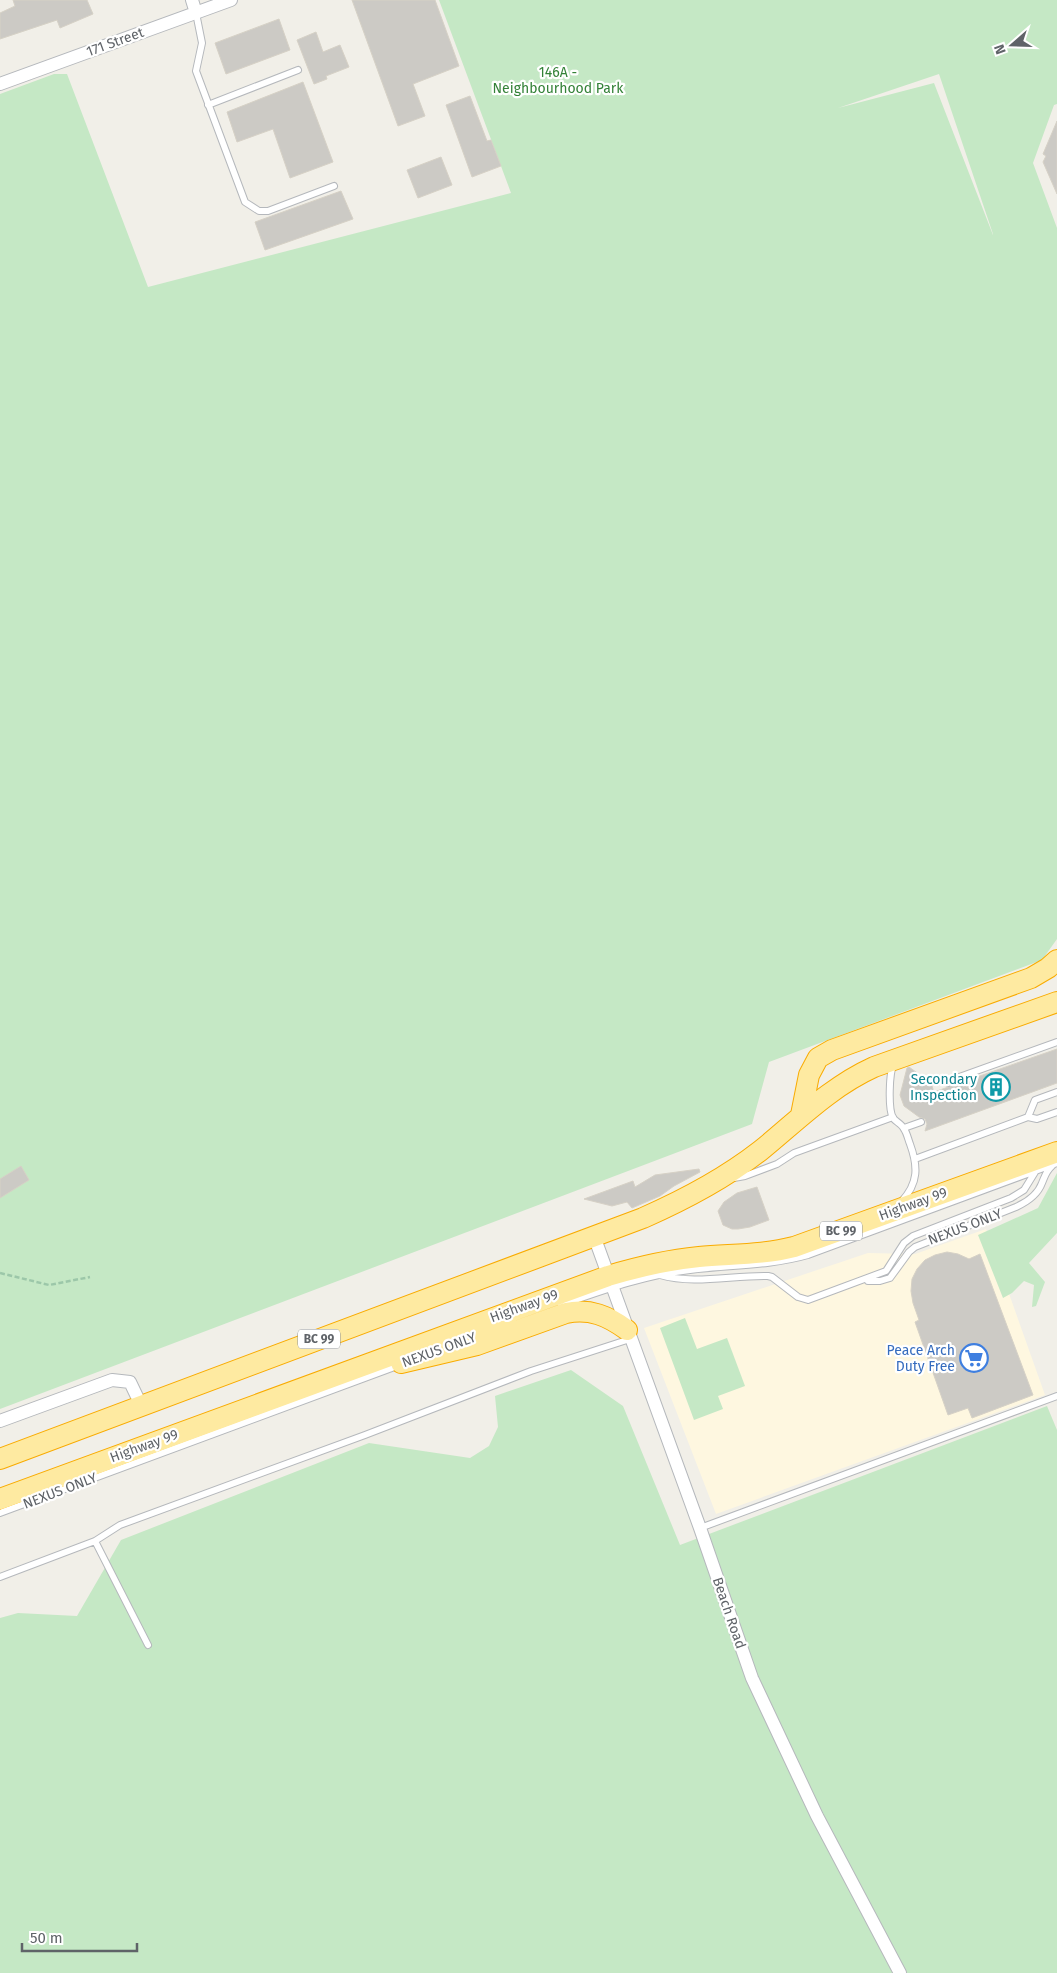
<svg xmlns="http://www.w3.org/2000/svg" width="1057" height="1973" viewBox="0 0 1057 1973" font-family="'Fira Sans',sans-serif">
	<rect width="100%" height="100%" fill="#f1efe8"/>
	<path fill="#fef7e0" d="M986,1229L1045,1395L716,1514L644,1328L868,1253L915,1254Z"/>
	<path fill="#c5e8c5" fill-rule="evenodd" d="M439,0H1057V104L1054,105L1033,163L1057,228V939L1042,960L769,1062L752,1124L0,1409V94L54,74H67L148,287L511,193ZM939,74L993,234V235L934,83L838,108Z
		M1057,1173V1233L1029,1263L1045,1282L1036,1306L1032,1307L1034,1285L1024,1281L1012,1293L1003,1298L978,1235L1038,1208Z
		M685,1318L697,1349L727,1338L745,1386L718,1396L723,1409L694,1420L660,1328Z
		M571,1370L623,1406L680,1545L1047,1406L1057,1430V1973H0V1618L18,1613L77,1616L121,1540L369,1443L470,1458L489,1446L498,1427L495,1396Z"/>
	<path fill="#cccac5" stroke="#d6d1c6" d="M13,0H87L93,14L60,28L57,20L0,39V13L15,6Z
		M352,0H435L459,66L413,84L425,116L398,126Z
		M279,19L290,50L226,74L215,43Z
		M316,32L323,52L340,45L349,67L326,76L327,79L314,84L297,40Z
		M303,82L333,162L290,178L273,129L237,142L227,112Z
		M470,96L487,141L491,140L501,166L472,177L446,105Z
		M1057,121V194L1043,162L1046,156L1043,154Z
		M441,157L452,185L418,198L407,170Z
		M341,191L353,219L265,250L255,222Z
		M1057,1049V1083L925,1131L927,1124L925,1119L919,1117L904,1106L900,1095L907,1068L909,1067L931,1083L934,1092Z
		M21,1166L29,1180L0,1198V1179Z
		M699,1169L700,1172L674,1186L660,1196L632,1208L627,1202L612,1206L584,1199L633,1181L635,1187L655,1175Z
		M757,1187L769,1220L750,1227L738,1229H732L723,1225L718,1211L724,1202L737,1193Z
		M947,1252L958,1254L969,1259L980,1254L1033,1395L972,1418L968,1408L948,1415L915,1322L919,1320L913,1303L911,1291L912,1279L917,1269L925,1260L935,1255Z"/>
	<g fill="none" stroke-linecap="round" stroke-linejoin="round">
		<defs>
			<path id="service" d="M196,13L202,43L196,71L245,202L259,211H268L334,186
				M208,105L298,70
				M894,1063C889,1072 888,1109 893,1118C896,1122 902,1124 904,1129C907,1133 908,1139 910,1144C918,1166 919,1183 901,1202
				M948,1083L951,1080L1057,1042
				M1028,1117L1035,1100L1057,1092
				M904,1128L921,1122
				M915,1159L1028,1117L1037,1119L1057,1112
				M734,1178L745,1176L777,1164L794,1153L893,1117
				M660,1275C695,1285 732,1275 768,1276L772,1277L798,1297L808,1300L886,1271L904,1243L913,1236L1011,1198L1024,1190L1037,1169
				M868,1281H880L890,1278L909,1252L915,1247L1016,1207C1027,1202 1038,1194 1042,1183C1045,1176 1046,1171 1052,1166
				M561,1305C604,1290 645,1275 690,1270C730,1265 769,1266 808,1255L1057,1163
				M0,1513L400,1365
				M700,1528L1057,1396
				M95,1541L148,1645
				M0,1577L95,1541L120,1525L365,1435L531,1371L630,1339"/>
			<path id="minor" d="M192,0L196,13
				M0,84L231,0
				M594,1236L700,1528L752,1678L817,1816L900,1973
				M0,1421L112,1380L130,1382L141,1405"/>
			<path id="trunk" d="M801,1115L809,1075L818,1058L832,1050L1031,978L1048,968L1057,960
				M401,1363L477,1345L566,1313C590,1308 608,1316 627,1330
				M0,1459L643,1218C684,1200 724,1179 760,1151C797,1121 830,1087 874,1067L1057,1002
				M0,1499L608,1276C638,1267 668,1260 699,1257C731,1254 763,1255 794,1247L1057,1152"/>
		</defs>
		<use href="#service" stroke="#b5b8bc" stroke-width="8"/>
		<use href="#minor" stroke="#b5b8bc" stroke-width="14"/>
		<use href="#trunk" stroke="#f9ab00" stroke-width="22"/>
		<path stroke="#9cc7a9" stroke-width="2.5" stroke-dasharray="5 2.5" stroke-linecap="butt" d="M0,1273L49,1285L90,1277"/>
		<use href="#service" stroke="#fff" stroke-width="6"/>
		<use href="#minor" stroke="#fff" stroke-width="12"/>
		<use href="#trunk" stroke="#feeaa1" stroke-width="20"/>
	</g>
	<defs>
		<symbol id="building-ring" viewBox="-11 -11 22 22"><circle r="9.5" fill="#fff" stroke="#0f9aa8" stroke-width="1.5"/><path d="M-4-6H4V6H1V3H-1V6H-4ZM-2.5-4.3h1.7v1.8h-1.7ZM.8-4.3h1.7v1.8H.8ZM-2.5-1h1.7V.8h-1.7ZM.8-1h1.7V.8H.8Z" fill="#0f9aa8"/></symbol>
		<symbol id="supermarket-ring" viewBox="-11 -11 22 22"><circle r="9.5" fill="#fff" stroke="#3f7fe0" stroke-width="1.5"/><path d="M-6-5.5h2.5l.6 2H6L4.5 2H-2.5L-4.4-4H-6ZM-1.5 3.2a1.3 1.3 0 1 0 .1 0ZM3 3.2a1.3 1.3 0 1 0 .1 0Z" fill="#3f7fe0"/></symbol>
	</defs>
	<g fill-rule="evenodd">
		<use href="#building-ring" x="980" y="1071" width="32" height="32"/>
		<use href="#supermarket-ring" x="958" y="1342" width="32" height="32"/>
	</g>
	<g text-anchor="middle" dominant-baseline="central" stroke-width="4.5" stroke-linejoin="round" paint-order="stroke">
		<g fill="#fff" stroke="#8f9295" stroke-width="1">
			<rect x="820" y="1221.5" width="42" height="19" rx="4"/>
			<rect x="298" y="1329.5" width="42" height="19" rx="4"/>
		</g>
		<g font-size="12" font-weight="bold" fill="#5f6368">
			<text x="841" y="1231">BC 99</text>
			<text x="319" y="1339">BC 99</text>
		</g>
		<g font-size="14" fill="#5f6368" stroke="#fff">
			<text transform="translate(115 42) rotate(-20)">171 Street</text>
			<text transform="translate(913 1204) rotate(-20)">Highway 99</text>
			<text transform="translate(965 1227) rotate(-21)">NEXUS ONLY</text>
			<text transform="translate(524 1306) rotate(-20)">Highway 99</text>
			<text transform="translate(439 1350) rotate(-20)">NEXUS ONLY</text>
			<text transform="translate(144 1446) rotate(-20)">Highway 99</text>
			<text transform="translate(60 1491) rotate(-21)">NEXUS ONLY</text>
			<text transform="translate(729 1613) rotate(71)">Beach Road</text>
		</g>
		<g font-size="14" fill="#348238" stroke="#fff">
			<text x="558" y="72">146A -<tspan x="558" dy="16">Neighbourhood Park</tspan></text>
		</g>
		<g font-size="14" fill="#0d838f" stroke="#fff" text-anchor="end">
			<text x="977" y="1079">Secondary<tspan x="977" dy="16">Inspection</tspan></text>
		</g>
		<g font-size="14" fill="#366cbe" stroke="#fff" text-anchor="end">
			<text x="955" y="1350">Peace Arch<tspan x="955" dy="16">Duty Free</tspan></text>
		</g>
	</g>
	<g transform="translate(1012 45) rotate(250)" stroke="#ffffff" stroke-width="4" paint-order="stroke">
	<path d="M0-4L9 19L0 12L-9 19Z" fill="#5f6368"/>
	<text y="-8" font-size="14" font-weight="bold" text-anchor="middle" fill="#5f6368">N</text>
	</g>
	<path d="M22 1943v8h115v-8" fill="none" stroke="#5f6368" stroke-width="2.5"/>
	<text x="30" y="1943" font-size="15" fill="#5f6368" stroke="#ffffff" stroke-width="4" paint-order="stroke">50 m</text>
</svg>
